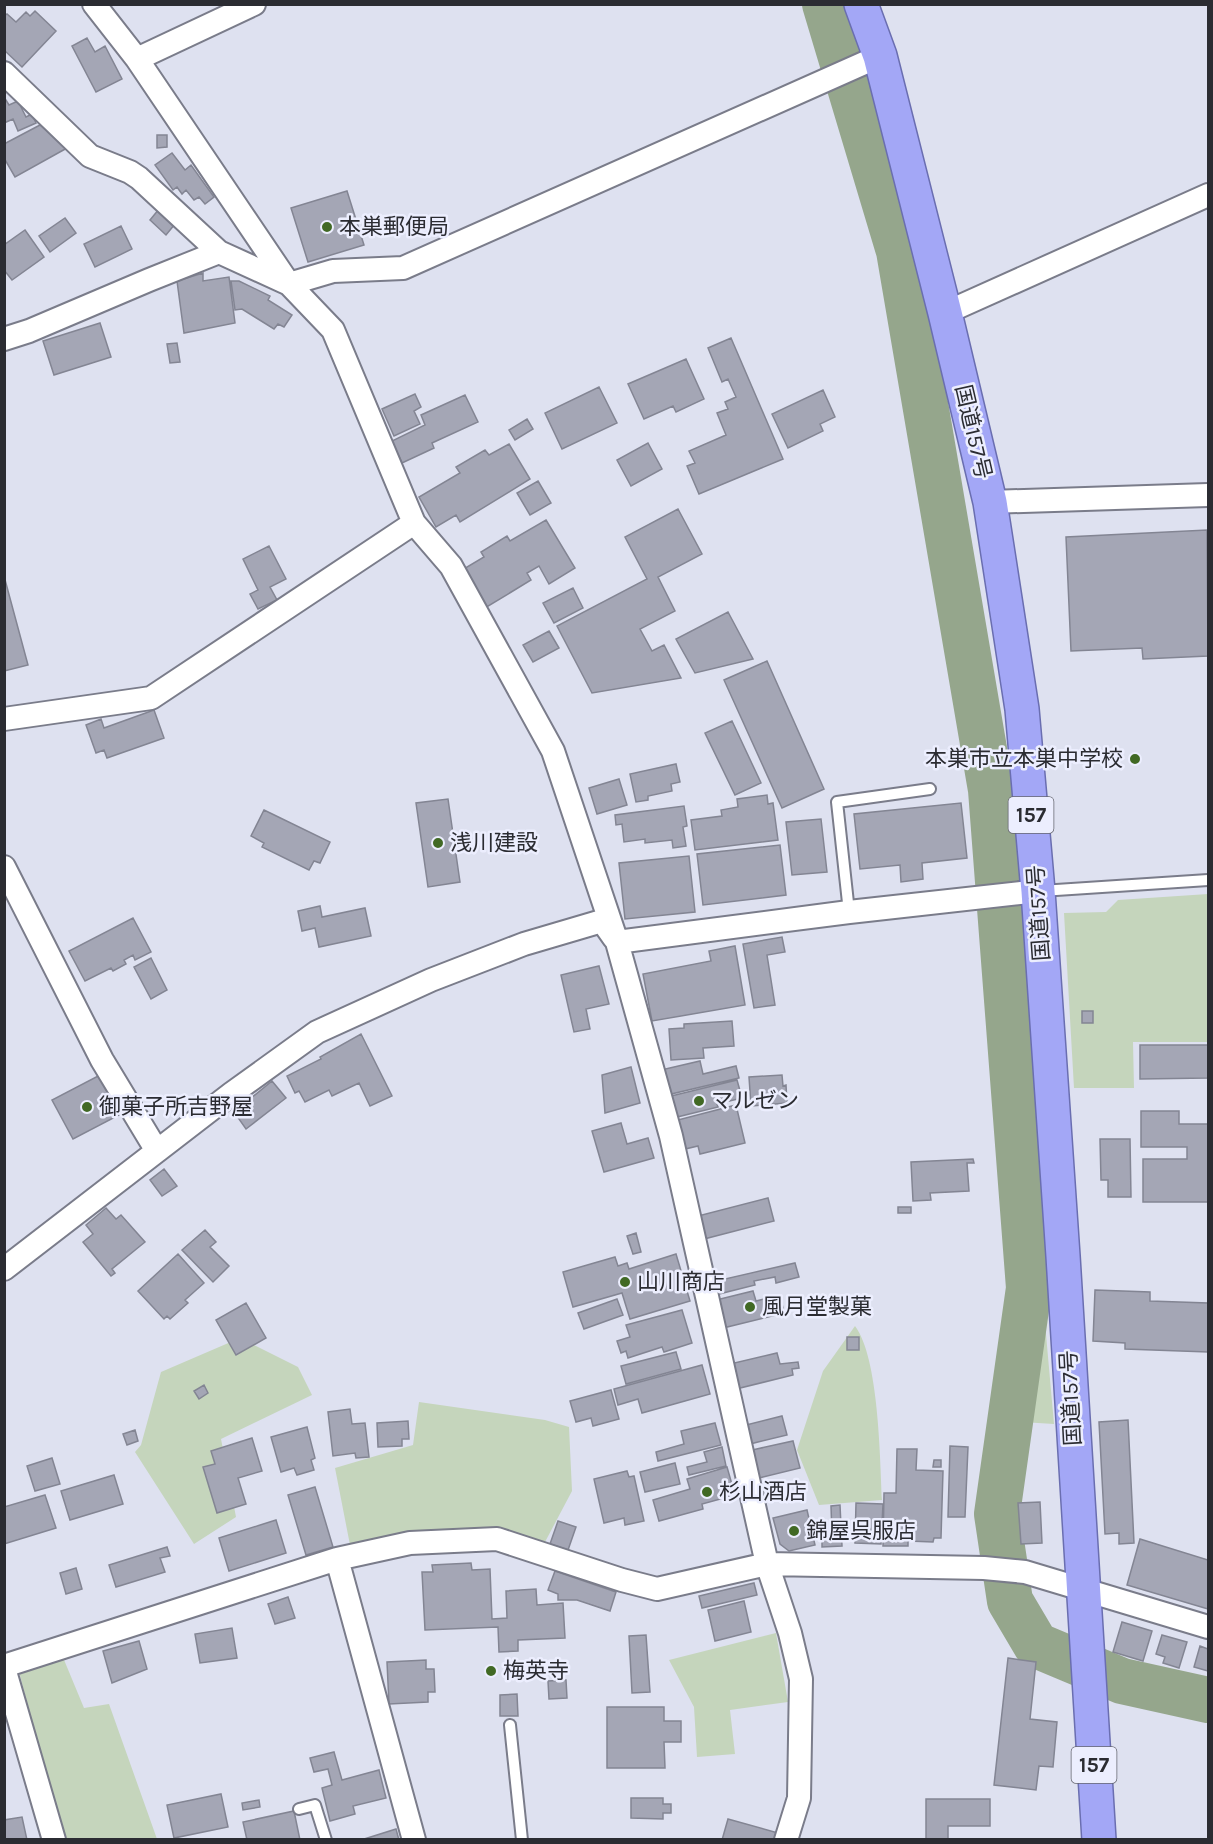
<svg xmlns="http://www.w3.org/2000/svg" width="1213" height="1844" viewBox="0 0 1213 1844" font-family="Karla,'Noto Sans JP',sans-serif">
	<rect width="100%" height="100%" fill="#dee1f0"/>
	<path fill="#c5d5bc" d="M1208,894V1042H1133L1134,1088H1074L1064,913L1106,912L1118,900Z
		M1044,1312L1054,1424L1022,1422L1030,1331Z
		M855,1326C879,1358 880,1458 882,1500L819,1505L797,1450L823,1371Z
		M240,1338L298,1367L312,1395L221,1439L236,1517L194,1544L135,1452L141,1445L161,1372Z
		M419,1402L545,1420L569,1427L572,1491L545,1542L499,1529L350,1545L335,1468L413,1445Z
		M776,1633L788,1702L730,1710L735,1754L697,1757L694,1707L669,1660Z
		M62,1655L84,1708L109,1704L157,1839H63L18,1668Z"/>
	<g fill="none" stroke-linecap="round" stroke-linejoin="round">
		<path stroke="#95a68c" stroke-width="46" d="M825,4L899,251L991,790L1029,1288L997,1514L1010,1601L1036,1645L1122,1681L1208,1700"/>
	</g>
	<path fill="#a4a6b5" stroke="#838593" stroke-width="1.5" d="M35,11L56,31L22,67L4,50V16L7,14L16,22L26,12L30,16Z
		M87,38L95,52L105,46L122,79L96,92L72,46Z
		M4,97L9,105L18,101L26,117L32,114L36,123L18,131L13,119L4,123Z
		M40,125L67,148L15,177L4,158V144Z
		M157,135H167V147L157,148Z
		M172,153L185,170L191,165L214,197L205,204L199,197L194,200L186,190L182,194L177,187L173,190L155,165Z
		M347,191L364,245L308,262L291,208Z
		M159,209L175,224L166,235L150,220Z
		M65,218L76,233L50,252L39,236Z
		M121,226L132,249L95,267L84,244Z
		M25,230L44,257L12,280L4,270V245Z
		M203,273V281L229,277L235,323L184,333L177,281Z
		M231,281H239L270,296L268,300L292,315L284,327L278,324L274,329L242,309L235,310Z
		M100,323L111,357L54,375L43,341Z
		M731,338L783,459L699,494L687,466L695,463L689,451L726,435L717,413L728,409L725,402L736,397L728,379L722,382L708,348Z
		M177,343L180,362L170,363L167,344Z
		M686,359L704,399L676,412L673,406L644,419L628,384Z
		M599,387L617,423L562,449L545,413Z
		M823,390L835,417L820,424L823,431L788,448L772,414Z
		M415,394L421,407L414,411L420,424L394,436L382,409Z
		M465,395L478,422L432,443L434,448L402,463L392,441L425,425L421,415Z
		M527,419L533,429L515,440L509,430Z
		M648,443L662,469L631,486L617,460Z
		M509,444L530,479L460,522L456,515L436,527L419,497L460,473L456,467L485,450L489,455Z
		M538,481L551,503L530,515L517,493Z
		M678,509L702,554L658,577L675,611L640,629L652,651L664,645L681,678L592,693L557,626L647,579L625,537Z
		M546,520L575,568L549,584L539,566L527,573L531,580L485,608L462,570L484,557L481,552L507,536L510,541Z
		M1207,530L1208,656L1143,659L1142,648L1071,651L1066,537Z
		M269,546L286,579L270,587L277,600L258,609L250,594L258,590L243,559Z
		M4,576L28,665L4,671Z
		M573,588L583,608L554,623L543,603Z
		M728,612L753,659L695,673L676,639Z
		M549,631L559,648L533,662L523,645Z
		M767,661L824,789L782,808L724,680Z
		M154,710L164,738L107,758L104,750L96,753L86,725L101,719L104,728Z
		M732,721L761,783L735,795L705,733Z
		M676,764L680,782L671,784L672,791L648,796V800L636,802L630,774Z
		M619,779L627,805L597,814L589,788Z
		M767,795L768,804L773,803L778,840L695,850L691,820L722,816L721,810L738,807L737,799Z
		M448,799L460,882L428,887L416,803Z
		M961,803L967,858L922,863L923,879L901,882L900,865L860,869L854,814Z
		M684,806L687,826L683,827L686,846L673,848L672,840L645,843V839L624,842L622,824L616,825L615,815Z
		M264,810L330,842L320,863L314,861L309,870L262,847L264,843L251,836Z
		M821,819L827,872L792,875L786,822Z
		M780,845L786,895L703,905L697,854Z
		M689,856L695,912L625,919L619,863Z
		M320,906L322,917L365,908L371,936L319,947L315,928L302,931L298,911Z
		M133,918L151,952L135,960L133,955L124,960L126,964L113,971L111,968L85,981L69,951Z
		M782,937L785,952L767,955L775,1005L754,1008L743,944Z
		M735,946L745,1005L652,1021L643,974L711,961L709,951Z
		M151,958L167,990L151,999L134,967Z
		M599,966L609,1004L586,1009L590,1029L574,1032L561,975Z
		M1082,1011H1093V1023H1082Z
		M732,1021L734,1046L703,1048L704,1058L671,1060L669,1029L684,1028V1024Z
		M361,1034L392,1096L370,1106L359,1083L332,1096L329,1090L305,1102L299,1091L295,1093L287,1076L321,1059L320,1057Z
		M1140,1045H1208V1078L1140,1079Z
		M700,1061L703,1074L736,1066L739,1078L667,1095L661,1070Z
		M631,1067L640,1103L605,1113L602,1075Z
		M100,1075L121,1114L73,1139L52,1100Z
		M782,1075L783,1086L786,1085L787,1103L751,1106L749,1077Z
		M737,1080L742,1098L717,1104L718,1107L673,1118L667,1097Z
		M272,1081L286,1098L246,1129L234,1112Z
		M736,1105L745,1143L700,1154L698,1146L681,1150L674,1121Z
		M1141,1111H1179V1124H1208V1202H1143V1159H1187V1147H1141Z
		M621,1123L627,1144L648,1138L654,1158L604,1172L592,1131Z
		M1100,1139H1130L1131,1197H1108V1180H1101Z
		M973,1159L974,1163H967L969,1191L930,1193L931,1200L913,1201L911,1162Z
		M164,1169L177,1186L162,1196L150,1180Z
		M768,1198L774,1221L704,1239L698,1216Z
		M898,1207H911V1213H898Z
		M106,1208L116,1219L121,1215L145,1242L112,1269L115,1273L111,1276L83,1242L93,1234L86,1225Z
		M205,1230L216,1242L210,1247L229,1266L213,1282L182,1250Z
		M636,1233L641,1252L633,1254L627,1236Z
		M178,1254L204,1283L185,1300L188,1303L170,1319L167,1316L164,1319L138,1291Z
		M676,1254L690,1301L630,1319L622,1293L573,1307L563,1272L615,1257L618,1266L627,1263L629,1269Z
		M795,1263L799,1277L776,1283L775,1277L754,1281L755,1285L715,1295L712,1282Z
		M1095,1290L1150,1292V1301L1208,1303V1352L1125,1349V1343L1093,1341Z
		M753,1291L756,1301L780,1295L784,1313L723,1328L716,1300Z
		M617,1299L623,1315L584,1329L578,1313Z
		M246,1303L266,1338L236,1355L216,1320Z
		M682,1310L692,1343L664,1352L662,1347L628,1358L626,1351L621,1353L617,1341L630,1337L626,1325Z
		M847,1337H859V1350H847Z
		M676,1352L681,1369L626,1384L621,1366Z
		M777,1353L780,1364L798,1362L799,1368L792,1369L793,1375L736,1389L730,1364Z
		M702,1365L710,1394L642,1413L638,1399L618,1405L614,1389Z
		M204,1385L208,1393L199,1399L194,1391Z
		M611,1390L619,1419L593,1426L591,1418L576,1422L570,1401Z
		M350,1409L352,1424L365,1423L369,1457L356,1458L355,1453L333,1456L328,1412Z
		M782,1416L787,1435L750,1444L746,1425Z
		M1128,1420L1134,1543L1119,1544V1533L1105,1534L1099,1422Z
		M408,1421L409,1439H402V1446L378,1447L377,1423Z
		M715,1423L721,1445L658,1461L656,1452L684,1444L681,1431Z
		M307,1427L315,1458L311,1460L314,1470L297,1475L294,1468L281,1472L271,1437Z
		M135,1430L138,1441L127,1445L123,1434Z
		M252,1438L262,1471L238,1478L246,1504L217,1513L203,1467L215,1464L211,1451Z
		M793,1441L800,1468L759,1478L752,1450Z
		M950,1446L968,1447L965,1517H948Z
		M722,1447L726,1466L689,1475L687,1467L707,1462L704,1452Z
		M897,1449H917L916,1470L943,1471L941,1538H934L933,1542L908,1541V1546H883L884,1493H896Z
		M52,1458L60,1484L35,1491L27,1466Z
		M934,1460H941V1467H933Z
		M675,1463L680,1484L645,1492L640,1472Z
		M727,1467L735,1495L702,1504L703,1509L659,1521L653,1500L690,1489L687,1479Z
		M627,1471L629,1477L634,1476L644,1521L625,1525L624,1518L604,1523L594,1479Z
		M114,1475L123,1504L70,1520L61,1491Z
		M315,1487L333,1547L306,1555L288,1495Z
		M45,1495L56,1528L4,1544V1507Z
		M1040,1502L1042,1543L1021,1544L1018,1503Z
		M856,1503L883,1504L881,1544L855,1543Z
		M840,1505L842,1546L822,1547V1536L832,1535L831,1506Z
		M807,1510L815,1545L789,1551L780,1544L773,1518Z
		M276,1520L286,1553L229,1571L219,1538Z
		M558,1521L576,1527L568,1550L550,1544Z
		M1140,1539L1208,1560V1609L1127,1585Z
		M167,1547L170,1556L160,1558L165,1572L116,1587L109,1565Z
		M471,1563L472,1570L490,1569L492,1619L507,1618L506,1591L536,1589L537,1605L563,1603L565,1638L518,1640V1651L499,1652L498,1627L425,1630L422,1572H433L432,1565Z
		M76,1568L82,1589L66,1594L60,1573Z
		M555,1571L616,1592L610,1611L577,1600H558V1594L548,1590Z
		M754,1583L757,1595L702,1608L699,1596Z
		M288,1597L295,1618L275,1624L268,1604Z
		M744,1601L751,1632L715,1641L708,1610Z
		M1122,1622L1152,1631L1143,1661L1113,1652Z
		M232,1628L237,1658L200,1663L195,1634Z
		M646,1635L650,1692L632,1693L629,1636Z
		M1162,1635L1187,1642L1179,1668L1163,1663L1165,1657L1156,1654Z
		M139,1641L147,1669L112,1683L103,1651Z
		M1200,1646L1208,1649V1671L1194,1667Z
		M1008,1658L1036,1662L1030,1719L1057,1722L1053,1767L1039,1766L1036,1790L994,1785Z
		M426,1660V1669H434L435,1692H428V1702L389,1704L387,1662Z
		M566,1680L567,1698L549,1699L548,1681Z
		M517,1694L518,1716H500V1695Z
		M607,1707H664V1721H681V1742H664L665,1768H607Z
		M334,1752L342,1780L379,1770L386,1798L353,1806L355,1814L330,1821L322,1788L332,1785L328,1769L314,1772L310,1758Z
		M221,1794L228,1827L174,1838L167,1805Z
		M631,1798H663V1804H671V1813H663V1819L631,1818Z
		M926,1799H990V1826H948V1840H926Z
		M259,1800L260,1807L243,1810L242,1803Z
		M294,1811L300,1840H247L243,1822Z
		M22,1817L27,1840H4V1820Z
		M728,1819L778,1833L776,1840H722Z
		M396,1829L399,1840H361Z"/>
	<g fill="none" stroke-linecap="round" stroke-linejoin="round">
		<defs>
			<path id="service" d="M1041,891L1208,880
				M849,912L837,802L930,789
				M510,1725L522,1840
				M299,1809L315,1805L326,1840"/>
			<path id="minor" d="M94,4L137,59L289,284L333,330L414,523L451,566L553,751L617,942L671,1136L767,1564L790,1633L801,1679L799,1798L786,1840
				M137,59L254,4
				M4,73L90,156L130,172L139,178L219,252L289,284L333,271L403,268L880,56
				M945,313L1208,195
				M4,339L29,331L149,280L219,252
				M990,502L1208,495
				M4,719L151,698L414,523
				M4,867L102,1060L157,1151
				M617,942L849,912L1038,891
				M4,1269L231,1094L317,1032L431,980L524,944L602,921L614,938
				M337,1559L414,1840
				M4,1666L337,1559L410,1543L497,1539L622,1580L657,1589L767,1564L984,1568L1025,1572L1208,1627
				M4,1668L54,1840"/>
			<path id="trunk" d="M861,4L880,56L945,313L990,502L1022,709L1038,891L1063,1256L1099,1840"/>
		</defs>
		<use href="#service" stroke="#7a7c8a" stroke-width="14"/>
		<use href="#minor" stroke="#7a7c8a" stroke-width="26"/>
		<use href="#trunk" stroke="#6a6eb0" stroke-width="36"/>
		<use href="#service" stroke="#fff" stroke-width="10"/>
		<use href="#minor" stroke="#fff" stroke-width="22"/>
		<use href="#trunk" stroke="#a3a7f6" stroke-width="33"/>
	</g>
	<g fill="#416924" stroke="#eceefe" stroke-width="2">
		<circle cx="327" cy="227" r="6"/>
		<circle cx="1135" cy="759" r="6"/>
		<circle cx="438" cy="843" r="6"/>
		<circle cx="699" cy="1101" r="6"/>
		<circle cx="87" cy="1107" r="6"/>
		<circle cx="625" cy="1282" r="6"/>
		<circle cx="750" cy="1307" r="6"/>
		<circle cx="707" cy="1492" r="6"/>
		<circle cx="794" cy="1531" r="6"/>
		<circle cx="491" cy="1671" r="6"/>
	</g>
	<g text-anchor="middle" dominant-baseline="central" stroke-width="5" stroke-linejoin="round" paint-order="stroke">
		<g fill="#eceefe" stroke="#65666f" stroke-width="1.5">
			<rect x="1008.5" y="797" width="45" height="36" rx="4.5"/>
			<rect x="1071.5" y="1747" width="45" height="36" rx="4.5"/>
		</g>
		<g font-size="21" font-weight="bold" fill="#2b2c32">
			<text x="1031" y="815">157</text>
			<text x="1094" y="1765">157</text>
		</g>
		<g font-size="22" fill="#2b2c32" stroke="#eceefe" text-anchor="start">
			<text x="339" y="227">本巣郵便局</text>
			<text x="1123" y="759" text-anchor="end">本巣市立本巣中学校</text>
			<text x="450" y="843">浅川建設</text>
			<text x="711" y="1101">マルゼン</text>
			<text x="99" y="1107">御菓子所吉野屋</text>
			<text x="637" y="1282">山川商店</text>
			<text x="762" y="1307">風月堂製菓</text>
			<text x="719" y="1492">杉山酒店</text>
			<text x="806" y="1531">錦屋呉服店</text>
			<text x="503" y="1671">梅英寺</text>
		</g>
		<g font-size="22" fill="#2b2c32" stroke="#eceefe">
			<text transform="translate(973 432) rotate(77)">国道157号</text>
			<text transform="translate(1039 913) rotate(-94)">国道157号</text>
			<text transform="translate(1071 1398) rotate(-93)">国道157号</text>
		</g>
	</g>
	<rect width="1213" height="1844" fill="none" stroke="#2b2c32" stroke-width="12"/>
</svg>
